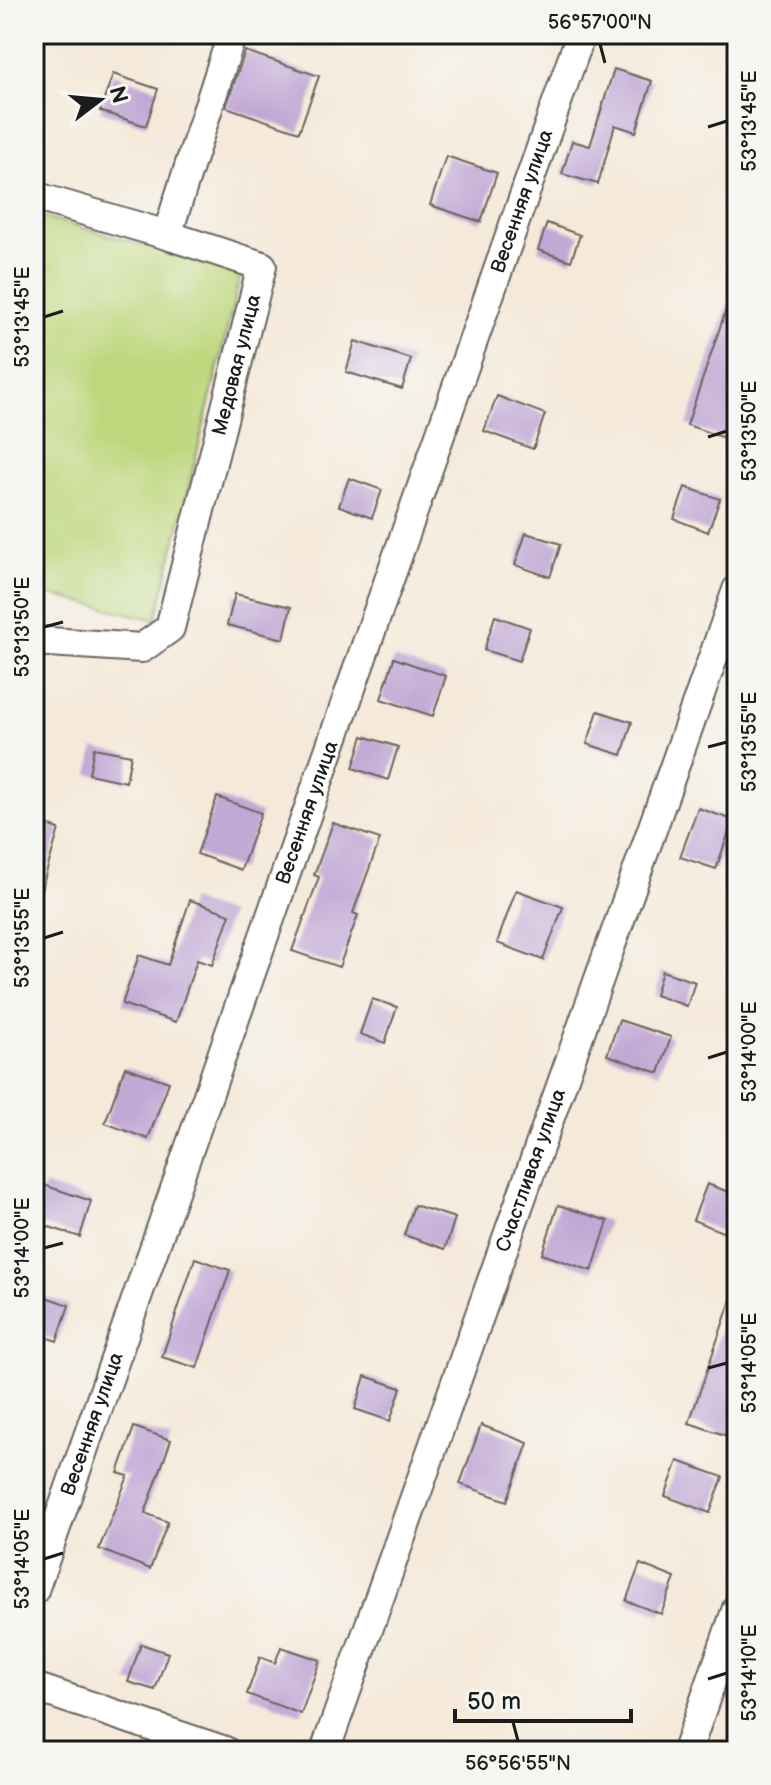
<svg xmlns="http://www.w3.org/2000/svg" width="771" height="1785" viewBox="0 0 771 1785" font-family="'Balsamiq Sans',sans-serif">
	<rect width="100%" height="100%" fill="#f6f6f2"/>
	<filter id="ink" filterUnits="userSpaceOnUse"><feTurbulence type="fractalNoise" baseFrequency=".0125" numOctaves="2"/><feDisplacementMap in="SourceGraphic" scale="16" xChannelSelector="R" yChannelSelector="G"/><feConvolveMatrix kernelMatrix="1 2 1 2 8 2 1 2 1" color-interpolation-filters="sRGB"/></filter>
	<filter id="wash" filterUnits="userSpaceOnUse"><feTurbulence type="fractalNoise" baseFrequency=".006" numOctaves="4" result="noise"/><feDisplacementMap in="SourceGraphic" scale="32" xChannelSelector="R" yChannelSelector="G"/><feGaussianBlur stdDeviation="1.8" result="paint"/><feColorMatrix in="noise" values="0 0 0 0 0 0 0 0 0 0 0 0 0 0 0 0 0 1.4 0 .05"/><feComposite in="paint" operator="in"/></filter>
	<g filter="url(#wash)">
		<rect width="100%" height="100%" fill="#f5e9d9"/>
		<path fill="#bed77c" stroke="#6d7a4c" stroke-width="2" d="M34,214L241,273L156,620L34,591Z"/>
		<g id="blocks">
			<path fill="#c2a8d5" d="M245,51L319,76L299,132L226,107Z
				M614,69L652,81L636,132L615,125L598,184L562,174L572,141L590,146Z
				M113,74L158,89L146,126L100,111Z
				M446,156L497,173L481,222L430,205Z
				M547,223L580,235L571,261L538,250Z
				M735,283L737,400L724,438L687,425Z
				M355,341L411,359L402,389L346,372Z
				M497,396L545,414L533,449L484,431Z
				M349,478L382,490L372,518L339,506Z
				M685,487L720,499L708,532L674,519Z
				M526,533L561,544L550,577L515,565Z
				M235,594L291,607L284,639L227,625Z
				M495,616L530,628L519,661L484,650Z
				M394,658L446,676L433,716L381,699Z
				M598,711L632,722L622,755L587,744Z
				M363,736L398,747L388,780L353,768Z
				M94,748L131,755L126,782L89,774Z
				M217,797L261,813L241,870L197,854Z
				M698,808L733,820L716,869L680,857Z
				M34,821L59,829L39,897L34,896Z
				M333,823L380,839L353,913L358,915L339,967L292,951L319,877L314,875Z
				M516,890L563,907L543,960L497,943Z
				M190,900L230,914L212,965L197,960L176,1022L122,1004L139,955L168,965Z
				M662,971L695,982L687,1006L655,995Z
				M372,999L397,1007L385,1043L360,1034Z
				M619,1020L671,1037L659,1073L607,1055Z
				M125,1067L169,1082L148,1139L105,1123Z
				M707,1184L737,1195V1209L727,1234L693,1220Z
				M44,1185L91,1201L80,1237L34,1222Z
				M414,1205L455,1218L445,1249L404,1235Z
				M558,1205L608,1221L592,1271L542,1254Z
				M195,1258L230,1270L197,1368L162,1357Z
				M734,1291H737V1439L689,1423Z
				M34,1293L69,1305L57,1341L34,1333Z
				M365,1376L401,1388L390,1421L355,1409Z
				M481,1425L528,1443L507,1501L460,1484Z
				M134,1427L171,1440L145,1513L168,1522L150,1569L99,1549L128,1476L118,1473Z
				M678,1461L723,1477L710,1513L665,1496Z
				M640,1564L675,1578L661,1614L626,1601Z
				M141,1644L168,1653L155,1690L128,1682Z
				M281,1647L320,1660L301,1714L247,1694L260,1657L275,1663Z"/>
		</g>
	</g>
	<g filter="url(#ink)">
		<use href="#blocks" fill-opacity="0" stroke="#68645e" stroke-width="2"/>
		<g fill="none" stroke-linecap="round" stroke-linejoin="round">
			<defs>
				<g id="minor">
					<path d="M34,196L167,235"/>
					<path id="s1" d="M34,641L142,648L170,628L262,266L167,235L232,34"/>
					<path id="s2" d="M34,1590L581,34"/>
					<path d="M34,1687L225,1751"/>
					<path id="s3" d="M325,1751L737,590"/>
					<path d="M687,1751L737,1608"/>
				</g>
			</defs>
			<use href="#minor" stroke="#68645e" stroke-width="32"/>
			<use href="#minor" stroke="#fff" stroke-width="28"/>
		</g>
	</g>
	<path fill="none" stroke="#1c1c1c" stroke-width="3" d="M600,44L605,63M708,127L727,121M44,317L63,311M708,437L727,431M44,627L63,622M708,747L727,742M44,938L63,932M708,1058L727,1052M44,1248L63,1243M708,1368L727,1363M44,1559L63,1553M708,1679L727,1673M513,1722L518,1741"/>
	<g text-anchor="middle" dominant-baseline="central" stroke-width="6" stroke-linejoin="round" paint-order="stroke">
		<g font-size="20" fill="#1c1c1c" stroke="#f6f6f2">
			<text stroke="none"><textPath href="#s2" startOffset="1472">Весенняя улица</textPath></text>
			<text stroke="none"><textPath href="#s1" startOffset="414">Медовая улица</textPath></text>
			<text stroke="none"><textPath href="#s2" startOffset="824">Весенняя улица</textPath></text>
			<text stroke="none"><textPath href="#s3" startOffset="616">Счастливая улица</textPath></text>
			<text stroke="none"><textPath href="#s2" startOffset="176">Весенняя улица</textPath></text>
		</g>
	</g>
	<rect width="771" height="1785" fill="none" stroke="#f6f6f2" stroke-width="88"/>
	<g transform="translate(100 100) rotate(74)" stroke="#f6f6f2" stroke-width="6" paint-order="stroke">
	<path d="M0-6L14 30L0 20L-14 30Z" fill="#1c1c1c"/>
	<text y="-12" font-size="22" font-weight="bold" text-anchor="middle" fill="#1c1c1c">N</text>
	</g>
	<path d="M455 1709v12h176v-12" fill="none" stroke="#1c1c1c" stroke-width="4"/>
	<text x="467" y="1709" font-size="24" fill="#1c1c1c" stroke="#f6f6f2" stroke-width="6" paint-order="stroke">50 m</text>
	<rect x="44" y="44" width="683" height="1697" fill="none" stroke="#1c1c1c" stroke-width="3"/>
	<g font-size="20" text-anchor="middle" fill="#1c1c1c">
		<text x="600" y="29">56°57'00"N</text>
		<text transform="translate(749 121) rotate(-90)" y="7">53°13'45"E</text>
		<text transform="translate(22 317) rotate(-90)" y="7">53°13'45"E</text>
		<text transform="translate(749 431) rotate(-90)" y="7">53°13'50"E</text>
		<text transform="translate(22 627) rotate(-90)" y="7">53°13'50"E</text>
		<text transform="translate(749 742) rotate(-90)" y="7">53°13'55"E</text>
		<text transform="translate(22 938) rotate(-90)" y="7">53°13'55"E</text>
		<text transform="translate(749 1052) rotate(-90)" y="7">53°14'00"E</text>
		<text transform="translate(22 1248) rotate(-90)" y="7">53°14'00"E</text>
		<text transform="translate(749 1363) rotate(-90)" y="7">53°14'05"E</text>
		<text transform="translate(22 1559) rotate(-90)" y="7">53°14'05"E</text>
		<text transform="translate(749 1673) rotate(-90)" y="7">53°14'10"E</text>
		<text x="518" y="1770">56°56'55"N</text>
	</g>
</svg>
